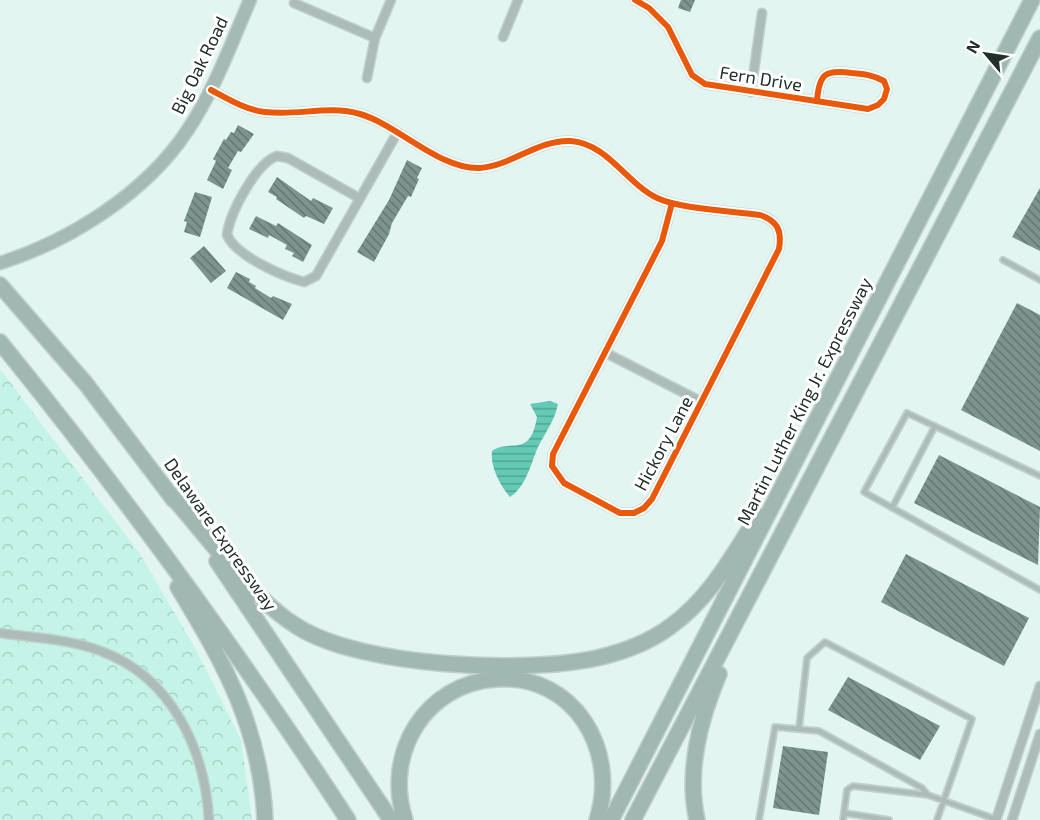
<svg xmlns="http://www.w3.org/2000/svg" width="1040" height="820" viewBox="0 0 1040 820" font-family="'Exo 2',sans-serif">
	<defs>
		<pattern id="forest-crowns" width="20" height="18" patternUnits="userSpaceOnUse" patternTransform="scale(1.5)"><rect width="20" height="18" fill="#c4f4e7"/><path d="M2 6a3 3 0 1 1 6 0M12 15a3 3 0 1 1 6 0" fill="none" stroke="#a8d2c6"/></pattern>
		<pattern id="water-rules" width="6" height="5" patternUnits="userSpaceOnUse" patternTransform="scale(1.5)"><rect width="6" height="5" fill="#64cab5"/><path d="M0 2.5h6" fill="none" stroke="#52a493"/></pattern>
		<pattern id="building-back-hatch" width="6" height="6" patternUnits="userSpaceOnUse" patternTransform="scale(1.5)"><rect width="6" height="6" fill="#7c938e"/><path d="M-1 5l2 2M0 0l6 6M5-1l2 2" fill="none" stroke="#657874"/></pattern>
	</defs>
	<rect width="100%" height="100%" fill="#e2f5f0"/>
	<path fill="url(#forest-crowns)" d="M0,369L140,554L196,650L241,740L252,820H0Z"/>
	<path fill="url(#water-rules)" d="M550,401L558,404C555,420 545,433 538,447C531,463 526,487 510,497C500,485 490,467 492,451C511,438 530,459 537,417L530,404Z"/>
	<path fill="url(#building-back-hatch)" d="M681,0H695L690,12L678,8Z
		M238,125L254,134L241,152L238,151L228,168L232,170L223,189L207,180L216,161L213,159L224,139L226,140L231,132L234,133Z
		M407,160L422,168L417,178L419,179L411,197L408,196L392,223L389,234L374,262L357,252L389,200Z
		M277,177L311,201L313,198L333,208L324,224L306,216L304,218L276,199L277,197L268,192Z
		M1040,188V251L1012,237Z
		M195,192L212,197L200,237L184,232L187,222L184,221Z
		M256,216L276,226L278,223L312,245L303,262L292,256L294,253L285,249L287,245L269,235L268,238L249,229Z
		M204,246L226,271L211,283L190,258Z
		M236,272L250,279L249,282L256,286L255,288L271,298L273,296L292,304L283,320L227,288Z
		M1017,303L1040,315V451L961,410Z
		M939,455L1040,507L1038,565L914,503Z
		M906,554L1029,618L1004,666L881,602Z
		M848,677L940,726L920,760L828,710Z
		M783,746L828,752L819,815L773,808Z"/>
	<g fill="none" stroke-linecap="round" stroke-linejoin="round">
		<defs>
			<path id="lane" d="M1003,260L1040,280
				M1040,476L907,413L864,492L1040,590
				M892,508L935,426
				M799,729L807,658L825,642L972,719L937,820
				M844,813L889,820
				M759,820L775,727L819,731L922,788L928,795L998,820
				M843,820L847,790L853,786L928,795"/>
			<path id="street" d="M635,0L649,8L668,27L692,75L705,84L868,109L878,105L884,99L887,89L884,81C873,75 864,74 852,73C825,69 819,74 817,101
				M294,3L375,38
				M503,37L518,0
				M367,78L375,38L391,0
				M211,90C228,99 246,110 265,112C298,116 328,105 360,114C398,125 440,170 480,168C511,166 539,139 571,141C608,144 626,183 657,198C680,209 733,211 760,215C778,221 782,231 779,249L652,499L644,508L634,513H620L564,483L552,466L553,454L662,241L672,203
				M751,92L762,13
				M359,198L288,158L277,156C256,163 230,213 227,235C236,256 282,276 304,282L316,276L397,133
				M606,353L702,402
				M0,633C34,638 71,639 103,652C172,678 205,750 209,820
				M996,820L1040,686
				M1012,820L1040,734"/>
			<path id="secondary" d="M0,263C70,241 146,193 187,131C214,91 231,44 250,0"/>
			<path id="highway" d="M0,285L86,384L174,500
				M0,342C124,495 240,654 348,820
				M169,493C207,536 251,598 298,627C362,667 524,674 597,658C623,652 650,642 671,626C710,598 733,555 758,516
				M217,561L391,820
				M178,587C224,663 261,728 265,820
				M405,820C383,754 425,683 497,679C575,674 619,751 597,820
				M611,820L1032,0
				M633,820L1040,38
				M697,820C686,771 700,719 719,674"/>
		</defs>
		<use href="#lane" stroke="#c1d0cc" stroke-width="8"/>
		<use href="#street" stroke="#c1d0cc" stroke-width="11"/>
		<use href="#secondary" stroke="#c1d0cc" stroke-width="15"/>
		<use href="#highway" stroke="#c1d0cc" stroke-width="18"/>
		<use href="#lane" stroke="#acbcb8" stroke-width="4.5"/>
		<use href="#street" stroke="#acbcb8" stroke-width="8"/>
		<use href="#secondary" stroke="#a6bab5" stroke-width="12"/>
		<use href="#highway" stroke="#a1b8b2" stroke-width="15"/>
		<defs>
			<path id="cycleway" d="M635,0L649,8L668,27L692,75L705,84L868,109L878,105L884,99L887,89L884,81C873,75 864,74 852,73C825,69 819,74 817,101
				M211,90C228,99 246,110 265,112C298,116 328,105 360,114C398,125 440,170 480,168C511,166 539,139 571,141C608,144 626,183 657,198C680,209 733,211 760,215C778,221 782,231 779,249L652,499L644,508L634,513H620L564,483L552,466L553,454L662,241L672,203"/>
		</defs>
		<use href="#cycleway" stroke="#fff" stroke-width="10"/>
		<use href="#cycleway" stroke="#e8590c" stroke-width="6"/>
	</g>
	<g text-anchor="middle" dominant-baseline="central" stroke-width="6" stroke-linejoin="round" paint-order="stroke">
		<g font-size="18" fill="#222f2b" stroke="#fff">
			<text transform="translate(199 65) rotate(-64)">Big Oak Road</text>
			<text transform="translate(761 78) rotate(9)">Fern Drive</text>
			<text transform="translate(804 401) rotate(-63)">Martin Luther King Jr. Expressway</text>
			<text transform="translate(663 443) rotate(-62)">Hickory Lane</text>
			<text transform="translate(221 534) rotate(55)">Delaware Expressway</text>
		</g>
	</g>
	<g transform="translate(986 54) rotate(299)" stroke="#ffffff" stroke-width="4.5" paint-order="stroke">
	<path d="M0-4.5L10 22L0 15L-10 22Z" fill="#222f2b"/>
	<text y="-9" font-size="16" font-weight="bold" text-anchor="middle" fill="#222f2b">N</text>
	</g>
</svg>
